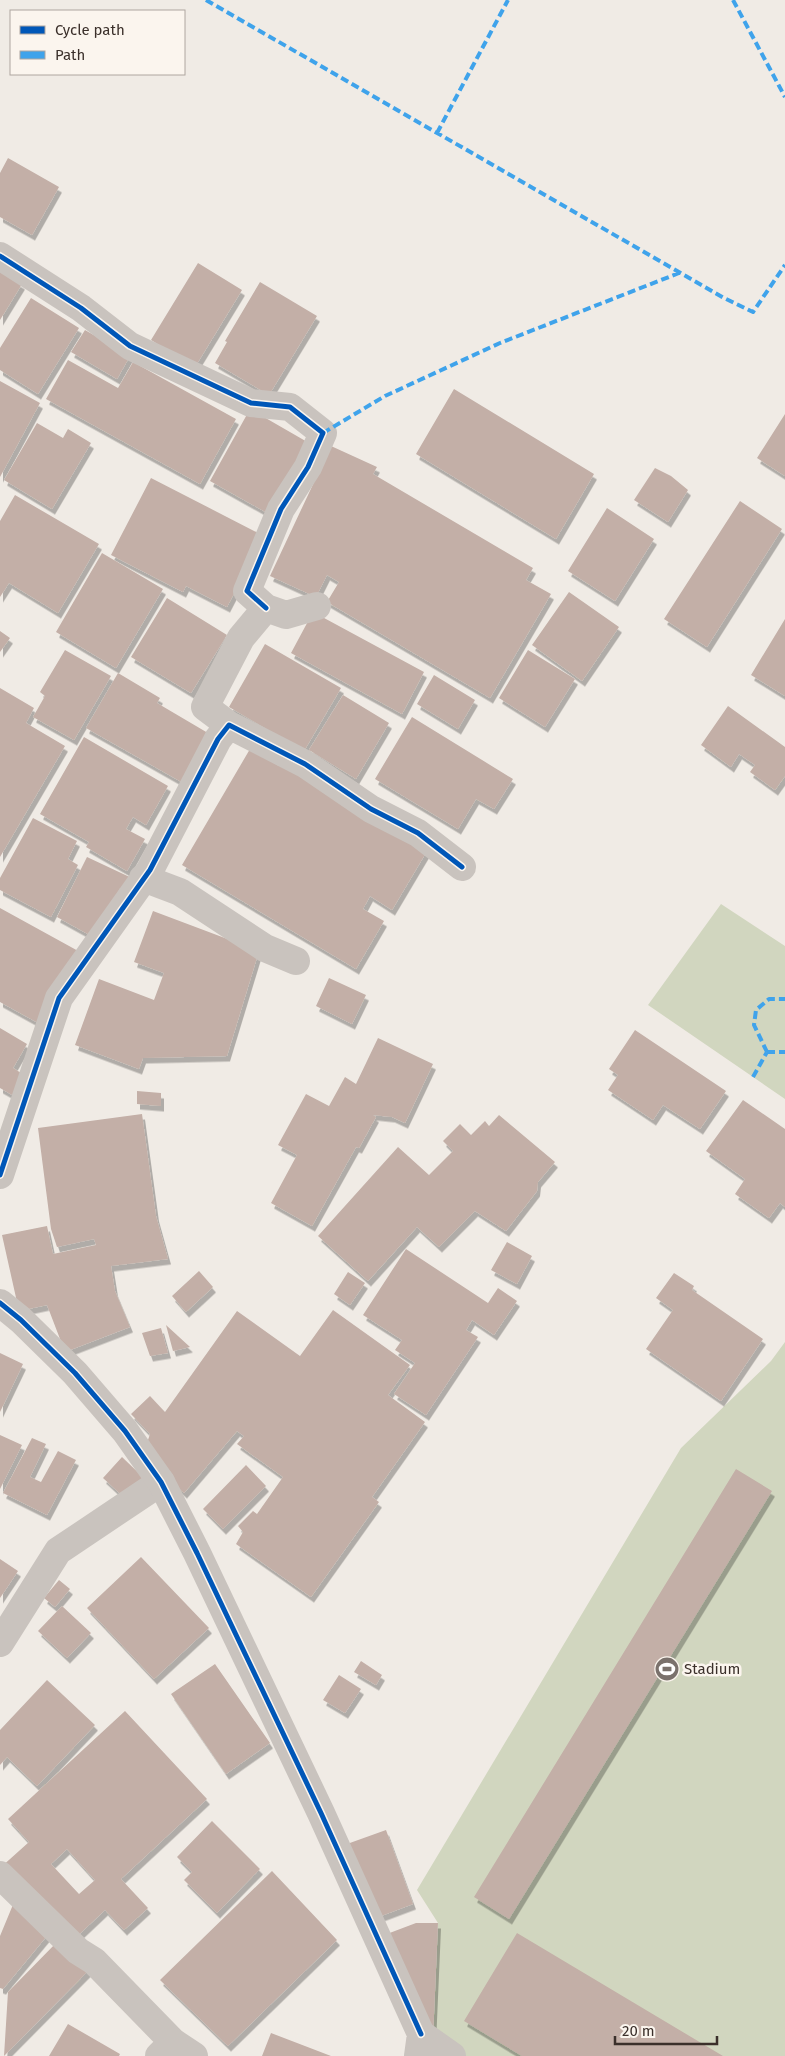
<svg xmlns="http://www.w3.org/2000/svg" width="785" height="2056" viewBox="0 0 785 2056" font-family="'Fira Sans',sans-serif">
	<defs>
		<filter id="shadow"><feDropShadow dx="3" dy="5.5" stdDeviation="0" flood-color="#0004"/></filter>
	</defs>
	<rect width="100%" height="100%" fill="#f0ebe5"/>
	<path fill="#d1d6bf" d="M721,904L785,946V1099L648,1005Z
		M785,1342V2056H463L433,2038L438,1923L417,1890L681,1448L771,1361Z"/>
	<path fill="#c3afa7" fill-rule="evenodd" filter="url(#shadow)" d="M8,158L59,187L32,235L0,217V173Z
		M198,263L242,290L195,367L151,340Z
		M0,271L22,284L0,320Z
		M260,282L317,316L269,395L215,363L227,342L225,341Z
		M31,298L79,328L38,394L0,370V348Z
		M85,330L130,356L117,379L71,352Z
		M68,360L118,388L133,362L236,419L200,484L46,399Z
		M0,381L40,403L0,477Z
		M454,389L594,474L556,539L416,454Z
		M250,409L309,443L269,514L210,481Z
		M785,414V476L757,458Z
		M37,423L63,438L68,429L91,443L52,509L4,480Z
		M331,446L377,467L373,474L533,568L526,580L551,594L490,698L327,602L339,582L327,575L316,597L270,576Z
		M655,468L671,476L688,490L668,522L634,500Z
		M151,478L264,536L227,607L186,586L183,592L111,555Z
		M15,495L99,544L58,613L9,583L0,597V521Z
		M740,501L782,529L707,647L664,619Z
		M607,508L654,539L615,601L568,571Z
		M102,553L163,589L116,668L56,632Z
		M569,592L619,627L582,681L532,645Z
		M167,598L227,635L191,693L131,657Z
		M313,612L424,672L402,714L291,653Z
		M785,619V696L751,675Z
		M0,631L10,638L0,652Z
		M265,644L341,688L304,751L229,707Z
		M65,650L111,676L74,740L33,717L45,696L40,692Z
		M528,650L575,679L545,727L499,698Z
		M118,673L160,698L157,703L213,736L185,784L86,728Z
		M434,675L475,700L458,729L417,704Z
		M0,688L34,708L26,723L65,746L0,857Z
		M343,695L389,723L356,779L309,750Z
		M728,706L785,747V776L775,790L750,772L755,765L739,754L731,767L701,745Z
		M412,717L513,779L494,809L476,799L458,829L375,779Z
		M84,737L168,786L146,825L133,817L126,829L145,839L127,871L86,847L89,842L40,814Z
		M250,749L279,766L282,762L427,851L392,910L370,896L363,909L384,921L356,969L182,865Z
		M33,818L77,841L68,859L78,865L51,917L0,890V878Z
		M87,857L136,880L130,892L120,888L95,938L57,917Z
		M0,908L80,952L40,1024L0,1002Z
		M153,911L259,951L227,1056L143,1058L139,1069L75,1045L99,979L154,1000L164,973L134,962Z
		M329,978L366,995L352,1024L316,1006Z
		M0,1028L27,1044L13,1068L26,1076L14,1096L0,1088Z
		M635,1030L726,1091L700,1129L663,1105L653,1120L608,1090L618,1075L609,1069Z
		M378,1038L433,1064L405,1123L392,1117L373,1115L376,1117L359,1148L356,1147L312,1226L271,1203L297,1155L278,1145L306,1094L329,1106L345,1077L356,1084Z
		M137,1091L161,1093V1106L137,1104Z
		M743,1100L785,1129V1207L780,1203L769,1218L735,1194L745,1179L706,1151Z
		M142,1114L156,1216L168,1259L111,1266L115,1291L130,1327L65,1352L47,1305L19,1311L2,1235L47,1226L53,1254L96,1245L94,1239L57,1247L51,1229L38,1128Z
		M499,1115L555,1162L538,1182L537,1191L506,1231L475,1211L439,1247L417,1227L368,1281L318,1236L398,1147L429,1175L453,1151L443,1141L460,1124L471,1135L485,1121L489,1126Z
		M507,1242L532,1256L517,1284L491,1270Z
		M406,1249L488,1303L498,1288L517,1301L494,1335L472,1320L466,1330L478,1337L426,1415L394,1394L415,1363L395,1350L402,1340L363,1315Z
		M199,1271L213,1287L186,1312L172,1296Z
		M348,1272L365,1283L350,1305L334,1294Z
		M674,1273L694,1286L692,1290L763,1339L721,1401L646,1349L673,1310L656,1298Z
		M333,1310L410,1365L388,1395L425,1422L372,1497L379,1502L311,1597L236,1544L243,1532L238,1526L253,1511L257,1514L283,1477L237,1444L244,1436L237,1431L184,1493L143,1455L150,1434L131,1414L150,1396L165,1412L237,1311L300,1356Z
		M166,1325L190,1347L173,1351Z
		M161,1328L168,1353L150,1356L142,1333Z
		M0,1353L23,1364L0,1412Z
		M0,1435L22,1445L0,1489Z
		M32,1438L46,1444L30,1477L41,1482L58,1451L76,1460L47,1515L3,1493Z
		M122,1457L147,1481L128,1501L103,1478Z
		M246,1465L266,1486L223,1529L203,1509Z
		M736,1469L772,1491L509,1919L474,1897Z
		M141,1557L209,1628L154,1679L87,1608Z
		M0,1559L18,1571L0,1598Z
		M59,1580L70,1589L55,1607L44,1598Z
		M62,1606L91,1633L67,1658L38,1631Z
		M361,1661L382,1675L376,1685L354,1672Z
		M215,1664L270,1743L226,1774L171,1694Z
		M339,1675L361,1689L345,1713L323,1700Z
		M47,1680L95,1725L37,1786L7,1757L0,1765V1730Z
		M125,1711L207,1799L121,1879L148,1908L124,1930L105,1910L70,1943L0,1868L29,1842L8,1819ZM67,1849L95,1880L79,1894L51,1864Z
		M212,1821L260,1869L217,1913L184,1880L192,1872L177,1857Z
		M386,1830L413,1904L373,1919L347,1844Z
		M272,1871L337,1940L228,2046L160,1980Z
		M17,1895L51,1931L3,1989L0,1988V1936Z
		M416,1923H438L433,2038L379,1937Z
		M517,1933L723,2056H522L464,2021Z
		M58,1941L89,1970L4,2056L8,1992Z
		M68,2024L120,2054L119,2056H49Z
		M271,2033L331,2056H262Z"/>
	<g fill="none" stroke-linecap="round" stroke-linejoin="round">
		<path stroke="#c9c3be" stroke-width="28" d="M0,256L81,308L130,346L251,403L290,407L323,433L308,467L281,509L247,591L266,608
			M229,725L205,707L241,638L266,608L286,615L317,606
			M143,878L180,892L265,948L296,961
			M0,1175L59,998L150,870L218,739L229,725L305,764L371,809L418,833L462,867
			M0,1643L58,1551L161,1482
			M0,1875L78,1951L94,1961L173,2042
			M159,2056L173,2042L194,2056"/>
		<path stroke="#c9c3be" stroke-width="28" d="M0,1303L21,1320L75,1373L125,1431L161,1482L197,1553L321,1813L421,2034
			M418,2056L421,2034L452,2056"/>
		<path stroke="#3fa3eb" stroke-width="4" stroke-dasharray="8 4" stroke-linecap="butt" d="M206,0L724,298L753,312L785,265
			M733,0L785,97
			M437,133L508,0
			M323,433L385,396L500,343L679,273
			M767,1052L754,1025L756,1010L769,999H785
			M767,1052H785
			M753,1077L767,1052"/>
		<defs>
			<path id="cycleway" d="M0,256L81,308L130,346L251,403L290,407L323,433L308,467L281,509L247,591L266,608
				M0,1175L59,998L150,870L218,739L229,725L305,764L371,809L418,833L462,867
				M0,1303L21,1320L75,1373L125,1431L161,1482L197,1553L321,1813L421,2034"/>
		</defs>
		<use href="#cycleway" stroke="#fbf5ee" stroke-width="8"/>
		<use href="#cycleway" stroke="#0057b8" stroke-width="5"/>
	</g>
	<defs>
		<symbol id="stadium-disc" viewBox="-11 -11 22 22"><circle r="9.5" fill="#7a716c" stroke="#fbf5ee"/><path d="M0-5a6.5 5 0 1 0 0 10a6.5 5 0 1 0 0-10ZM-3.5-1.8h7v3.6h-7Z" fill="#fff"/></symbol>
	</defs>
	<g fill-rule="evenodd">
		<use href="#stadium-disc" x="653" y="1655" width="28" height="28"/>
	</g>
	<g text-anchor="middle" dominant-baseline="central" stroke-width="5" stroke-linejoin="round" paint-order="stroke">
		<g font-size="15" fill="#3b302b" stroke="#fbf5ee" text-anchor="start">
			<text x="684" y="1669">Stadium</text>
		</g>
	</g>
	<rect x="10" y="10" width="175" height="65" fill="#fbf5ee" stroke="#aea6a0"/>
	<rect x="20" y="26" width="25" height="8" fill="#0057b8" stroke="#aea6a0"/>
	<text x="55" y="35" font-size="15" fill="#3b302b">Cycle path</text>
	<rect x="20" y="51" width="25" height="8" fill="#3fa3eb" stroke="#aea6a0"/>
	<text x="55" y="60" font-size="15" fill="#3b302b">Path</text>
	<path d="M615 2036v8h102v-8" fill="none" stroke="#3b302b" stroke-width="2.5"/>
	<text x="622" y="2036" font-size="15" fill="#3b302b" stroke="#fbf5ee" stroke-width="4" paint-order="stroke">20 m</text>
</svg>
